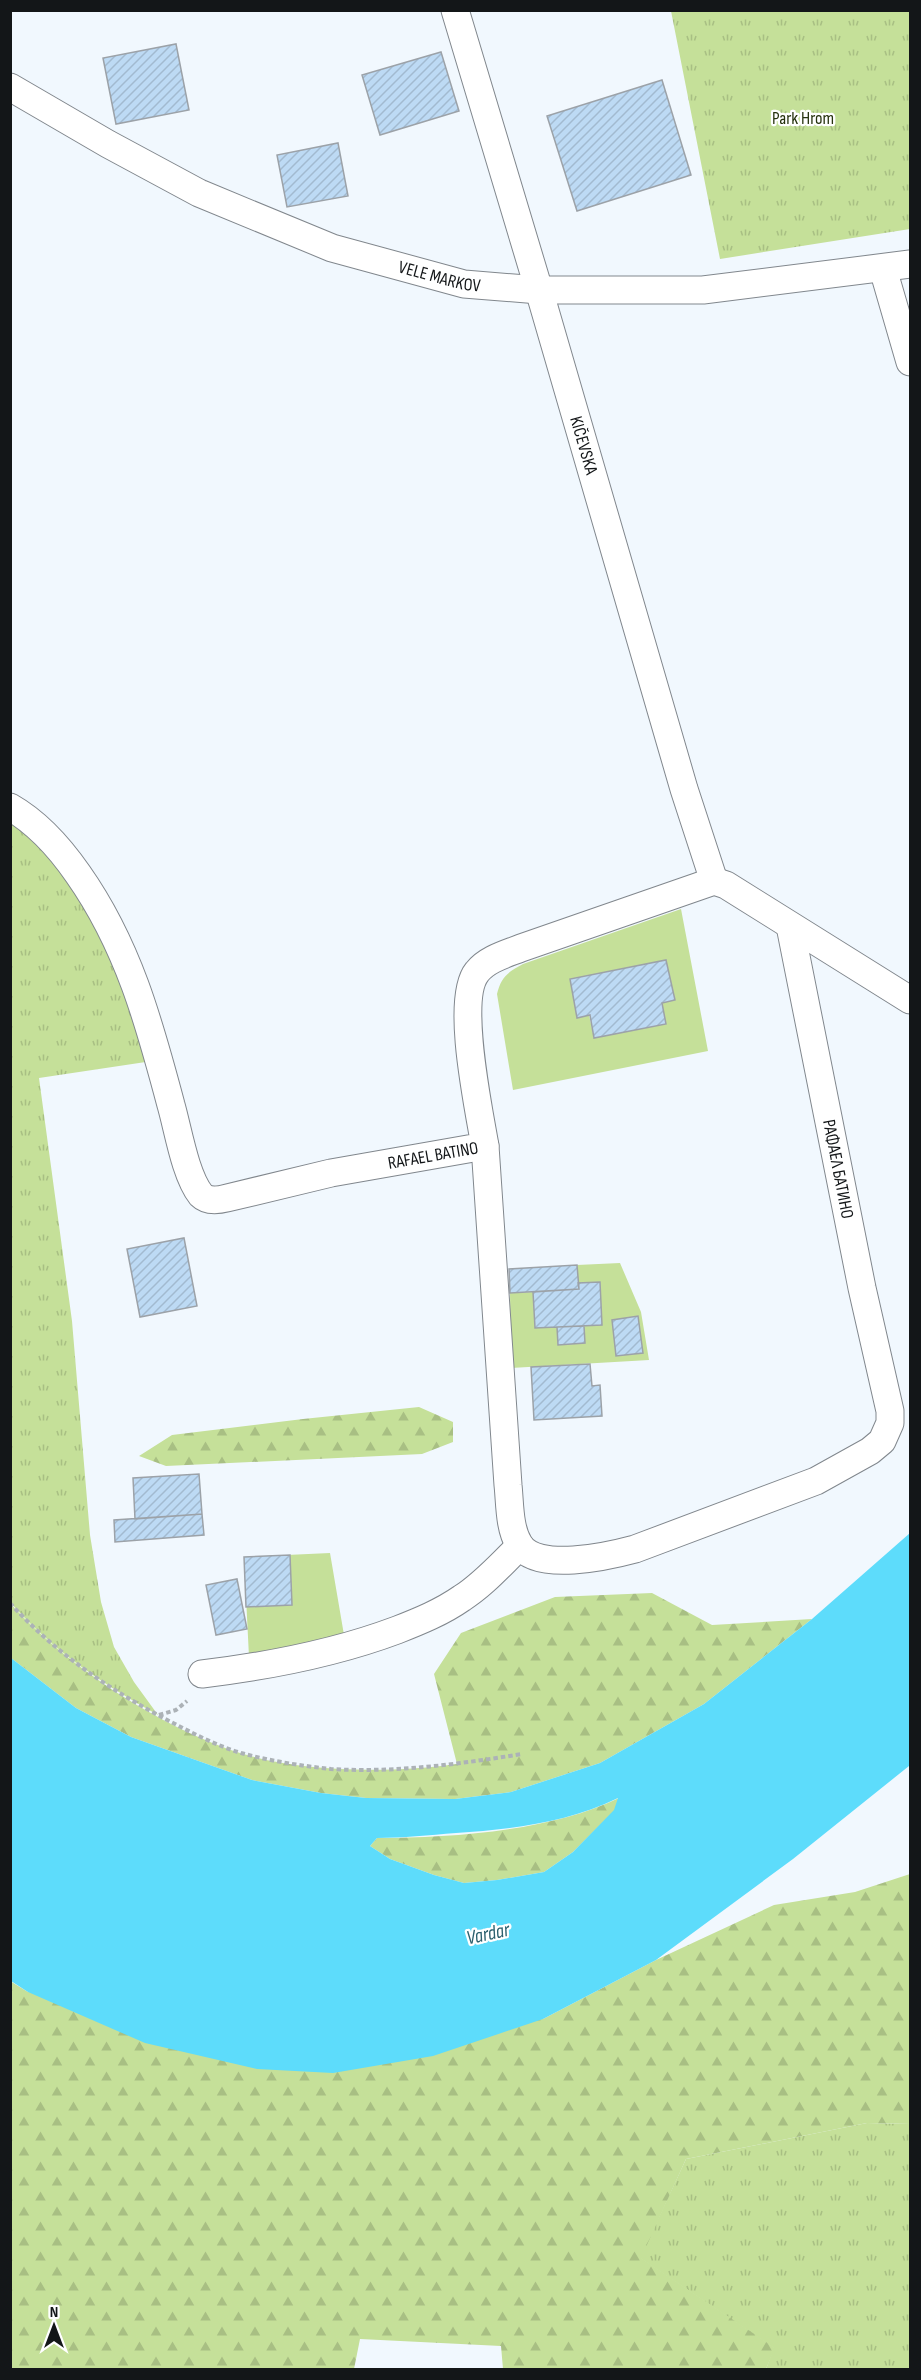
<svg xmlns="http://www.w3.org/2000/svg" width="921" height="2380" viewBox="0 0 921 2380" font-family="'Sofia Sans Condensed',sans-serif">
	<defs>
		<pattern id="grass-tufts" width="24" height="20" patternUnits="userSpaceOnUse" patternTransform="scale(1.5)"><rect width="24" height="20" fill="#c5e099"/><path d="M3 7l-1-3M5 7V3M7 7l1-3M15 17l-1-3M17 17v-4M19 17l1-3" fill="none" stroke="#a8bf83"/></pattern>
		<pattern id="forest-firs" width="22" height="20" patternUnits="userSpaceOnUse" patternTransform="scale(1.5)"><rect width="22" height="20" fill="#c5e099"/><path d="M5 1l3.5 6h-7zM16 11l3.5 6h-7z" fill="#a8bf83"/></pattern>
		<pattern id="building-hatch" width="6" height="6" patternUnits="userSpaceOnUse" patternTransform="scale(1.5)"><rect width="6" height="6" fill="#bddaf4"/><path d="M-1 1l2-2M0 6l6-6M5 7l2-2" fill="none" stroke="#a2bad0"/></pattern>
	</defs>
	<rect width="100%" height="100%" fill="#f1f8fe"/>
	<path fill="url(#grass-tufts)" d="M671,11H910V229L720,259Z
		M10,807L69,861L159,1060L39,1078L72,1321L90,1535L101,1602L114,1647L134,1682L158,1715C104,1685 52,1650 11,1603Z
		M867,2123L910,2124V2369H766L774,2348L640,2258L686,2159Z"/>
	<path fill="url(#forest-firs)" d="M419,1407L453,1422V1442L422,1454L166,1466L139,1456L172,1435L303,1419Z
		M652,1593L712,1625L812,1619L704,1704L600,1763L511,1792L455,1799L366,1798L321,1793L252,1780L131,1737L76,1708L11,1658L10,1603C66,1666 160,1727 240,1753C303,1773 392,1773 457,1764L434,1674L461,1633L555,1597Z
		M619,1798L615,1810L573,1852L544,1872L497,1880L464,1883L434,1875L390,1859L370,1846L377,1838C452,1838 551,1831 619,1798Z
		M910,1874V2124L867,2123L686,2159L641,2258L775,2348L766,2369H503L501,2346L360,2339L354,2369H11L10,1981L28,1992L543,2019L656,1960L774,1905L855,1892Z"/>
	<path fill="#c5e099" fill-rule="evenodd" d="M681,909L708,1051L513,1090L497,994C501,977 508,972 523,964ZM666,960L674,1000L662,1003L666,1024L594,1038L589,1015L577,1017L570,979Z
		M620,1263L641,1312L649,1360L511,1368L510,1293L533,1292L535,1328L602,1325L600,1282L578,1283L577,1265Z
		M330,1553L344,1635L249,1657L244,1557Z"/>
	<path fill="#5ddcfb" fill-rule="evenodd" d="M910,1533L909,1766L793,1859L656,1960L543,2019L433,2056L333,2073L257,2069L145,2043L28,1992L11,1981V1658L76,1708L131,1737L252,1780L321,1793L366,1798L455,1799L511,1792L600,1763L704,1704L812,1619ZM618,1798L614,1810L573,1852L544,1872L497,1880L464,1883L434,1875L390,1859L370,1846L377,1838C403,1838 429,1835 456,1833C512,1829 567,1823 618,1798Z"/>
	<path fill="url(#building-hatch)" stroke="#9ca2a8" stroke-width="1.5" d="M176,44L189,110L116,124L103,58Z
		M441,52L459,111L380,135L362,75Z
		M662,80L691,175L577,211L547,116Z
		M338,143L348,196L287,207L277,155Z
		M666,960L675,1000L662,1003L666,1024L594,1038L590,1015L577,1018L570,979Z
		M184,1238L197,1306L140,1317L127,1249Z
		M577,1265L579,1289L510,1293L509,1269Z
		M600,1282L602,1325L535,1328L533,1292L579,1289L578,1283Z
		M638,1316L643,1353L616,1356L612,1320Z
		M584,1326L585,1343L558,1345L557,1327Z
		M590,1364L592,1386L600,1385L602,1416L534,1420L531,1367Z
		M199,1474L202,1514L135,1519L133,1478Z
		M202,1514L204,1535L115,1542L114,1520Z
		M290,1555L292,1605L246,1607L244,1557Z
		M237,1579L247,1629L216,1635L206,1585Z"/>
	<g fill="none" stroke-linecap="round" stroke-linejoin="round">
		<defs>
			<g id="street">
				<path id="s1" d="M455,10L539,290L684,789L714,881"/>
				<path id="s2" d="M10,87L108,144L199,193L332,248L464,284L539,290H703L910,264"/>
				<path d="M883,269L910,362"/>
				<path id="s3" d="M10,807C38,823 60,848 78,874C128,945 149,1022 171,1105C178,1129 185,1175 201,1195C208,1202 219,1200 227,1198L331,1173L485,1146C479,1110 455,999 477,972C487,959 506,954 521,948L714,881L726,885L910,1000"/>
				<path d="M485,1146L508,1485C510,1503 509,1528 519,1544C536,1573 609,1556 635,1549L816,1481L870,1451L882,1441L890,1423V1411L862,1288L790,926"/>
				<path d="M202,1674C269,1666 333,1654 397,1630C420,1621 442,1612 462,1598C484,1584 501,1564 520,1546"/>
			</g>
		</defs>
		<use href="#street" stroke="#81878d" stroke-width="29"/>
		<path stroke="#acb2b7" stroke-width="4" stroke-dasharray="4.5 3" stroke-linecap="butt" d="M10,1603C56,1654 114,1693 175,1724C196,1735 218,1746 241,1753C270,1761 302,1766 331,1769C396,1773 459,1764 522,1754
			M159,1715L176,1710L187,1701"/>
		<use href="#street" stroke="#fff" stroke-width="27"/>
	</g>
	<g text-anchor="middle" dominant-baseline="central" stroke-width="4.5" stroke-linejoin="round" paint-order="stroke">
		<g font-size="18" fill="#26320e" stroke="#fff">
			<text x="803" y="118">Park Hrom</text>
		</g>
		<g font-size="18" fill="#131618" stroke="#fff">
			<text stroke="none"><textPath href="#s2" startOffset="472">VELE MARKOV</textPath></text>
			<text stroke="none"><textPath href="#s1" startOffset="454">KIČEVSKA</textPath></text>
			<text stroke="none"><textPath href="#s3" startOffset="680">RAFAEL BATINO</textPath></text>
			<text transform="translate(838 1169) rotate(79)">РАФАЕЛ БАТИНО</text>
		</g>
		<g font-size="20" font-style="italic" fill="#2c606e" stroke="#fff">
			<text transform="translate(488 1934) rotate(-12)">Vardar</text>
		</g>
	</g>
	<rect width="921" height="2380" fill="none" stroke="#131618" stroke-width="24"/>
	<g transform="translate(54 2326)" stroke="#ffffff" stroke-width="4.5" paint-order="stroke">
	<path d="M0-4.5L10 22L0 15L-10 22Z" fill="#131618"/>
	<text y="-9" font-size="16" font-weight="bold" text-anchor="middle" fill="#131618">N</text>
	</g>
</svg>
